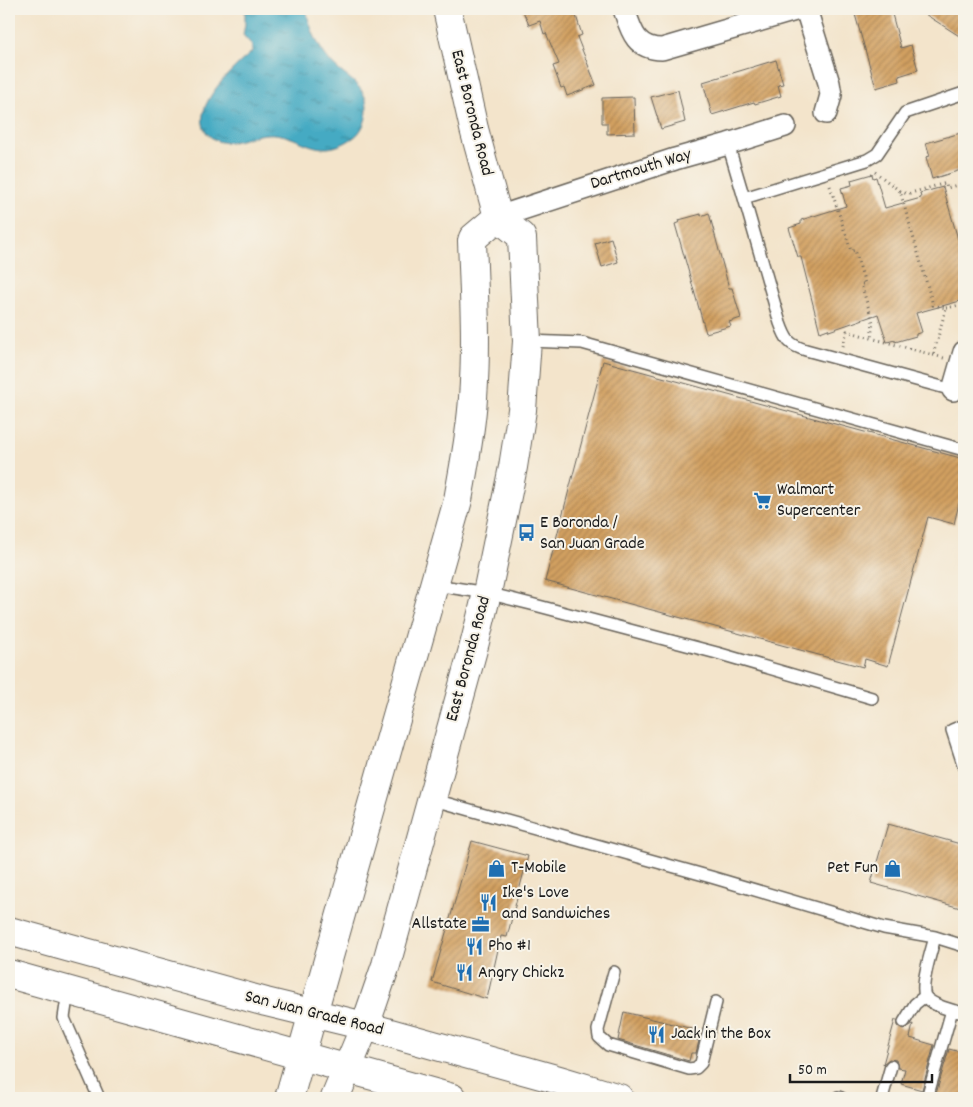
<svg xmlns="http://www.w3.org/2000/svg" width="973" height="1107" viewBox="0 0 973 1107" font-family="Dekko,sans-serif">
	<defs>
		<pattern id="water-ripples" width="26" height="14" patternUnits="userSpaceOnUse" patternTransform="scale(1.25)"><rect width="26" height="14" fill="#44aac3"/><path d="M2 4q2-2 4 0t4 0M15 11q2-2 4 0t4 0" fill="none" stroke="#388a9e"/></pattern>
		<pattern id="building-hatch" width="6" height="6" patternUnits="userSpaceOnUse" patternTransform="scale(1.25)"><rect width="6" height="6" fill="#d2a061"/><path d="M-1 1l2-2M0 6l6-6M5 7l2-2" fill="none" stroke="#aa824f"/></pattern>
	</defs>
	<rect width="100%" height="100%" fill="#f7f3e8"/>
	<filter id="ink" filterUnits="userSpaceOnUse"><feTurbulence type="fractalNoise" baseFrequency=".02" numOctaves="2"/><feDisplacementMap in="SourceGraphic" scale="10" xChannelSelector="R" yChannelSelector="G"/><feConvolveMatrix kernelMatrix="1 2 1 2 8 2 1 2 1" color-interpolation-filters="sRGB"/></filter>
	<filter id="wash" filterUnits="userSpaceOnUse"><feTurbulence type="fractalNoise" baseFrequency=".0096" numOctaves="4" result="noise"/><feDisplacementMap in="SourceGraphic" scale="20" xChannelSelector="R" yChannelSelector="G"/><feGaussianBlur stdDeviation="1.12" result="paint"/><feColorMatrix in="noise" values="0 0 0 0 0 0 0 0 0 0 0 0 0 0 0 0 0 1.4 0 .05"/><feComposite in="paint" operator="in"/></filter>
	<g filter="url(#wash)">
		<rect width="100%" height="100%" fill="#f3e4cb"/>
		<path fill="url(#water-ripples)" stroke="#306370" d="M245,9H306C310,28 317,45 329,60C343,78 367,83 367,109C367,120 362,132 353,138C315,164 300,131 266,134C250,135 238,144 221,142C215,141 210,137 206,132C190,106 234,67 252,52V45L243,35L245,24Z"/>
		<g id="blocks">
			<path fill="url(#building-hatch)" d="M522,9H574L582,35L577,37L596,85L567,96L564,87L561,88L553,66L559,64L546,33L544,34L540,21L529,25Z
				M862,9H889L890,15L892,14L901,48L911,45L918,70L899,76L900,81L876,88L854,11Z
				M917,9H964V39Z
				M776,60L783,84L778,85L781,96L755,104L754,102L712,115L703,82Z
				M678,90L685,122L661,129L651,97Z
				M634,97L635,133L607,134V123H602V98Z
				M964,132V169L932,179L926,157L930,156L926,143Z
				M872,174L873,178L876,177L885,208L921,198L920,193L943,187L964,260V300L916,313L922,332L916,334V336L895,342V340L887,342L878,314L829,331L828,329L820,332L801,257H798L789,228L801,224V220L846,206L841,188L852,185L851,180Z
				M709,213L729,288H732L741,318L729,322L731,326L706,333L675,224L680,222L679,220L701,214V216Z
				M611,238L618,262L602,267L595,243Z
				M603,361L964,459V483L954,524L928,517L888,666L865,659L863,667L545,581Z
				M888,824L964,845V909L871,883Z
				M472,841L528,856L507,937L501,936L487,999L432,982Z
				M624,1012L697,1030L694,1039L699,1041L696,1053H691L689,1061L618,1040Z
				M895,1020H897L898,1026L903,1029L913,1024L910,1038L934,1045L922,1090L901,1084L905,1069L898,1068L896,1060L889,1059L883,1064Z
				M949,1049L964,1053V1098H940L941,1096L936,1094Z"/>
		</g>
	</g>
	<g filter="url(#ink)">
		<use href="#blocks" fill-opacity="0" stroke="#676259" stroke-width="1"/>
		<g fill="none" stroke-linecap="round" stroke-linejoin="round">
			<defs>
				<path id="lane" d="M964,93L905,113L877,154L867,160L744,198L780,323C786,340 789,345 806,350L964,393
					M728,144L744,198
					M527,341L582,343L964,450
					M435,585L487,593L531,604L717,653L872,698
					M964,725L952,730L964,767
					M431,799L711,877L884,928L935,937L964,946
					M935,937C932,949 920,985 925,996C930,1005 954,1011 964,1013
					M614,972L598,1030L599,1037L608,1045L689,1069L696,1068L701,1063L716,1002
					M68,991L64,1018L99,1098
					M904,1022L915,1004L925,996
					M838,1097L841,1098
					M882,1098L891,1066
					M927,1098L952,1010"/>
				<path id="street" d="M624,9C631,30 635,49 662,49L799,9
					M806,9L829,83L831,95L826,113
					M498,217L675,159L728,144L785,126
					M953,390L964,352"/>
				<path id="secondary" d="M9,931L266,1002L365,1026L559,1080L619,1098
					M9,974L452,1098
					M289,1098L458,500C464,466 471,432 473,398C477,345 474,294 472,241L473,238L498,217
					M335,1098L365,1026L386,965L475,642L487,593L513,467L522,410L527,341L522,238L521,236L498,217L474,129L447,9"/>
			</defs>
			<use href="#lane" stroke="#676259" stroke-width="14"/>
			<use href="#street" stroke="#676259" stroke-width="24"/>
			<use href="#secondary" stroke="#676259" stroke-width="30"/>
			<path stroke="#676259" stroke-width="3" stroke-dasharray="1 4" stroke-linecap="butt" d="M875,172L900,191L933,305L946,308L933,355
				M961,184L964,194
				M830,186L851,251L855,250L865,284H861L873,322L871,338
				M900,191L907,194L946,183L947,188L964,183
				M946,308L964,304
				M843,346L847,331L871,338L944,358"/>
			<use href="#lane" stroke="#fff" stroke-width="11"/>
			<use href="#street" stroke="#fff" stroke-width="21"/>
			<use href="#secondary" stroke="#fff" stroke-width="28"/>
		</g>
	</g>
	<defs>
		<symbol id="supermarket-bare" viewBox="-9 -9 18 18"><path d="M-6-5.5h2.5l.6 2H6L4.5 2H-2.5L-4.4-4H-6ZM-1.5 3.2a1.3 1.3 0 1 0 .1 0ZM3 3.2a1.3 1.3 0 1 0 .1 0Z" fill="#1f6fb2" stroke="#f7f3e8" stroke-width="2.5" paint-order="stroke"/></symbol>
		<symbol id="bus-bare" viewBox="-9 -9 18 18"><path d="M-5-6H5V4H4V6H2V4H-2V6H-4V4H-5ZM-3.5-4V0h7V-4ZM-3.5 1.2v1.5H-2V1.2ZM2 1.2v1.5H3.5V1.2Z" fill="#1f6fb2" stroke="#f7f3e8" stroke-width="2.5" paint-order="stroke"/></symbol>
		<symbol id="shop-bare" viewBox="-9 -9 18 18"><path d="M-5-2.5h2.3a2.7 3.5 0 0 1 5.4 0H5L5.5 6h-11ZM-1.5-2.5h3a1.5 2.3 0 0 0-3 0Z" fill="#1f6fb2" stroke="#f7f3e8" stroke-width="2.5" paint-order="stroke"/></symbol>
		<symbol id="restaurant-bare" viewBox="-9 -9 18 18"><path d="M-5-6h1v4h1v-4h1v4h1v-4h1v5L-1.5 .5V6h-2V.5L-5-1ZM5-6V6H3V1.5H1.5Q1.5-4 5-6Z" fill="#1f6fb2" stroke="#f7f3e8" stroke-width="2.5" paint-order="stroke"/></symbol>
		<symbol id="office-bare" viewBox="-9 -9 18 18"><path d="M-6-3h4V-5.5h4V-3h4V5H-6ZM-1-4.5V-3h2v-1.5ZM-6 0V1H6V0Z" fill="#1f6fb2" stroke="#f7f3e8" stroke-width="2.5" paint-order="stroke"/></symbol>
	</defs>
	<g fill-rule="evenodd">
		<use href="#supermarket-bare" x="750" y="488" width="25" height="25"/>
		<use href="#bus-bare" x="514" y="520" width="25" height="25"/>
		<use href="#shop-bare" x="484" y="856" width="25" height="25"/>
		<use href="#shop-bare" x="880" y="856" width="25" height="25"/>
		<use href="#restaurant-bare" x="476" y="890" width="25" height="25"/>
		<use href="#office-bare" x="468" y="912" width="25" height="25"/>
		<use href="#restaurant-bare" x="462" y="934" width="25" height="25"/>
		<use href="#restaurant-bare" x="452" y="960" width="25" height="25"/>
		<use href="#restaurant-bare" x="644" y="1022" width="25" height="25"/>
	</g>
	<g text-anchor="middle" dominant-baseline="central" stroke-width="4" stroke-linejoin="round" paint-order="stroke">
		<g font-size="18" fill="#1c1c1c" stroke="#f7f3e8">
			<text transform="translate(471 113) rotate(76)">East Boronda Road</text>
			<text transform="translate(641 170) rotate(-17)">Dartmouth Way</text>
			<text transform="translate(469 659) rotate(-75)">East Boronda Road</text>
			<text transform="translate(314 1014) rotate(14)">San Juan Grade Road</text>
		</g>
		<g font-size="18" fill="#1c1c1c" stroke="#f7f3e8" text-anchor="start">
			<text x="777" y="490">Walmart<tspan x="777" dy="21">Supercenter</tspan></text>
			<text x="540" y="523">E Boronda /<tspan x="540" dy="21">San Juan Grade</tspan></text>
			<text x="511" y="868">T-Mobile</text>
			<text x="878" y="868" text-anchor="end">Pet Fun</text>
			<text x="502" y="893">Ike's Love<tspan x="502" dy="21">and Sandwiches</tspan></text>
			<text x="467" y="924" text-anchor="end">Allstate</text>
			<text x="488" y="946">Pho #1</text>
			<text x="478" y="973">Angry Chickz</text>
			<text x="671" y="1034">Jack in the Box</text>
		</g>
	</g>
	<rect width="973" height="1107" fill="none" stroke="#f7f3e8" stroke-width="30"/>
	<path d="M790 1074v8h142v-8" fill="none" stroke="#1c1c1c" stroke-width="2.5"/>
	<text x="798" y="1074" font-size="15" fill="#1c1c1c" stroke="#f7f3e8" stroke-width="4" paint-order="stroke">50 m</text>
</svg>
